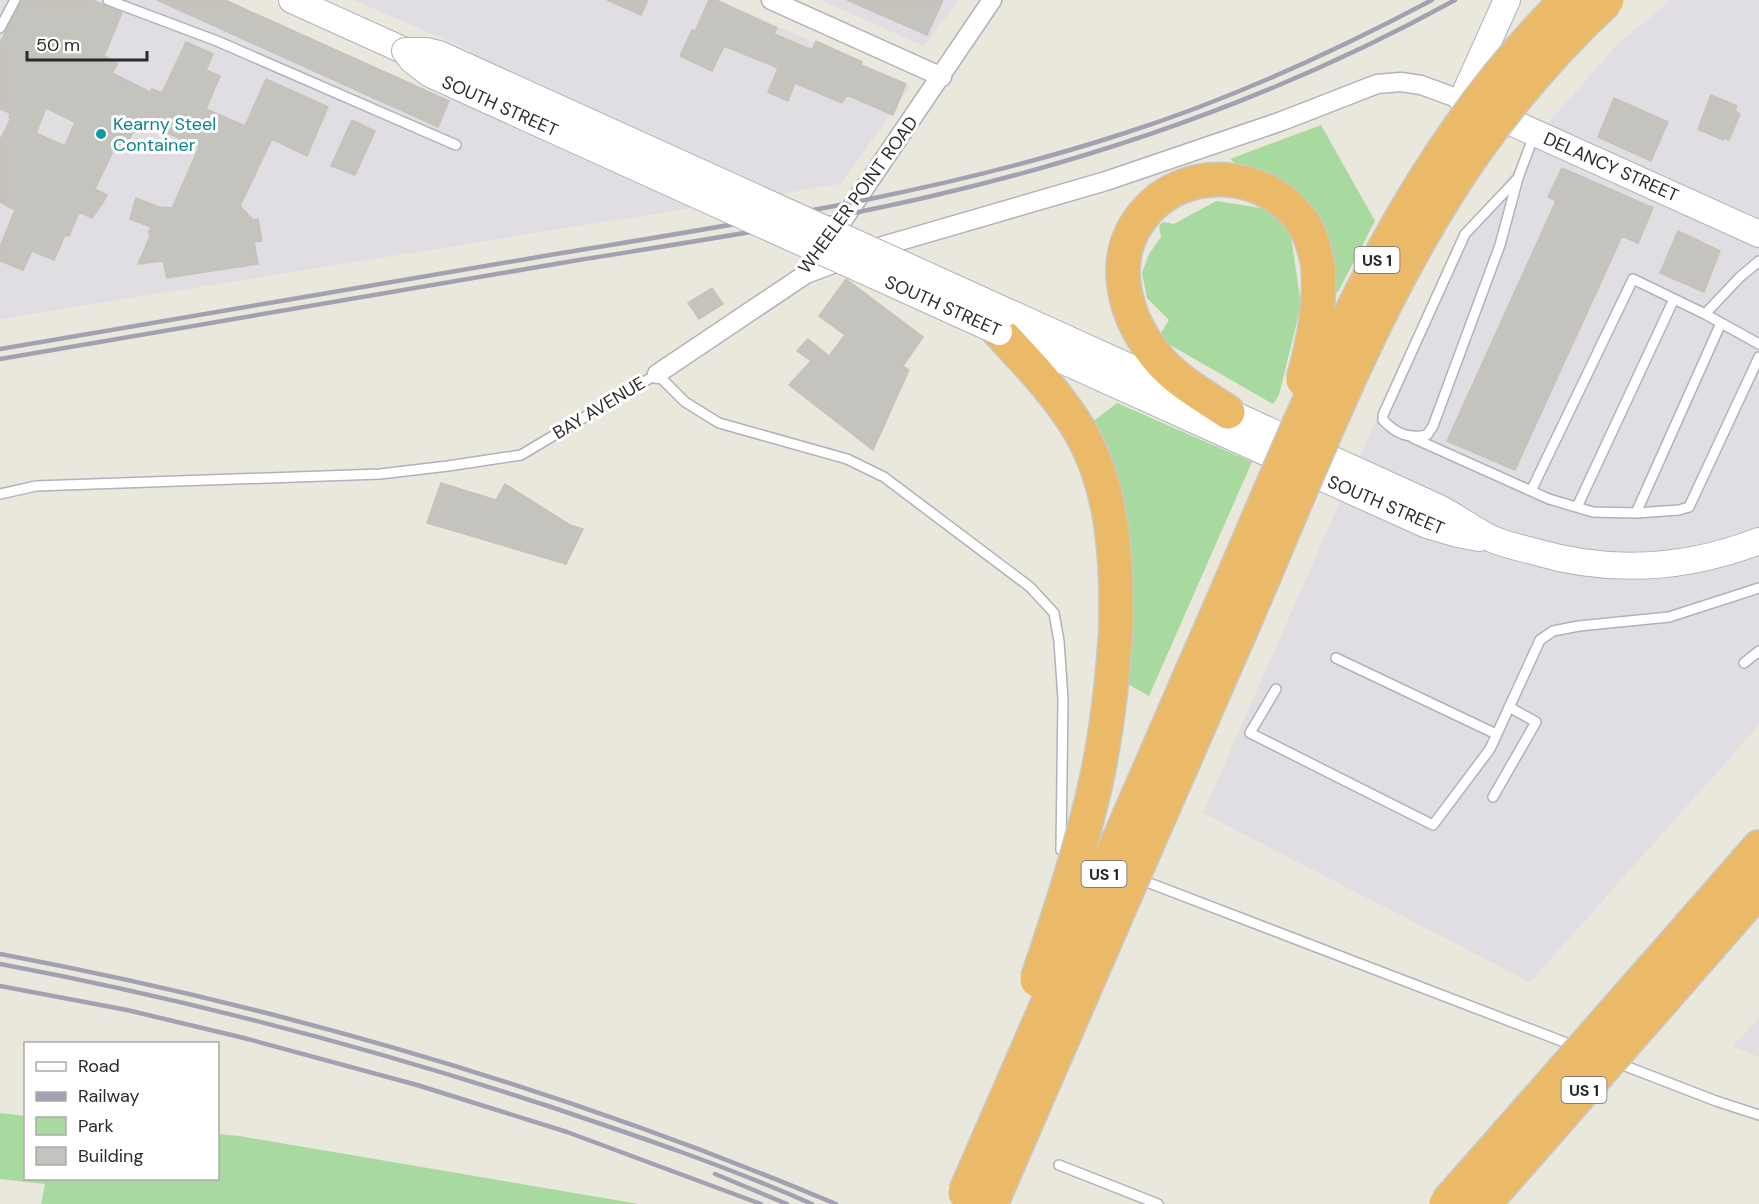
<svg xmlns="http://www.w3.org/2000/svg" width="1759" height="1204" viewBox="0 0 1759 1204" font-family="'DM Sans',sans-serif">
	<rect width="100%" height="100%" fill="#eae7dd"/>
	<path fill="#e0dde3" d="M0,0H225L449,101L471,51L354,0H720L911,86L840,184L0,319Z
		M820,0H959L924,46Z
		M1671,0H1759V725L1530,982L1203,813L1387,395L1473,227L1546,125L1620,42Z
		M1759,1018V1057L1733,1046Z"/>
	<path fill="#a8daa0" d="M1321,125L1375,221L1338,292L1334,293L1335,273L1329,240L1310,208L1238,166L1230,159Z
		M1216,201L1273,210L1289,222L1301,305L1279,395L1273,404L1158,338L1169,320L1147,298L1142,273L1149,254L1161,237L1159,226L1163,222L1174,224Z
		M1117,403L1252,462L1149,696L1124,682L1091,423Z
		M0,1113L25,1116L26,1178H218V1134L239,1136L639,1204H41L45,1184L0,1179Z"/>
	<path fill="#c5c3bd" stroke="#c5c3b7" stroke-width="1.5" fill-rule="evenodd" d="M22,0H93L122,13L104,56L118,63L112,73L150,92L152,89L162,93L186,42L213,54L206,70L220,76L206,109L245,126L266,79L328,107L307,156L272,139L240,206L253,220L258,219L262,241L254,242L258,264L167,278L163,261L138,264L151,234L148,233L151,227L130,219L136,198L159,207L172,208L199,147L138,120L126,147L117,143L95,189L107,195L102,204L92,218L79,212L69,236L65,235L54,260L32,251L23,270L0,261V247L15,210L0,202V140L11,118L9,117L10,113L0,109V43ZM46,108L75,122L65,146L36,133Z
		M157,0H225L449,101L438,127Z
		M607,0H648L641,15Z
		M709,0H716L777,28L774,34L812,50L816,41L862,62L861,65L906,84L893,115L847,95L842,103L795,83L788,101L768,92L778,68L724,46L712,71L680,56L692,30L695,31Z
		M847,0H943L927,35Z
		M1711,95L1737,106L1735,111L1740,114L1729,140L1724,138L1723,140L1698,129Z
		M1614,98L1668,122L1651,161L1598,137Z
		M352,120L375,131L355,175L331,166Z
		M1562,168L1653,208L1638,243L1622,236L1515,470L1447,441L1556,201L1548,197Z
		M1678,231L1720,251L1704,292L1660,273Z
		M846,279L923,337L903,366L909,370L873,450L789,385L811,361L797,351L808,339L829,356L845,335L819,316Z
		M712,288L723,304L699,319L688,303Z
		M441,483L496,500L505,484L570,525L583,529L566,564L427,523Z"/>
	<g fill="none" stroke-linecap="round" stroke-linejoin="round">
		<defs>
			<path id="lane" d="M108,0L217,41L456,145
				M0,28L15,0
				M1518,178L1465,234L1383,415V420C1396,434 1409,439 1427,435L1433,426L1500,245L1518,178L1534,135
				M1705,314L1740,277L1759,261
				M1413,438L1549,499L1593,512L1636,513L1679,510L1689,507L1759,357
				M1531,491L1633,279L1705,314L1759,344
				M0,494L36,486L380,474L448,466L521,455L657,374L685,402L719,423L847,459L884,477L1030,587L1054,613L1059,641L1063,699L1061,850L1073,854
				M1577,507L1674,299
				M1636,513L1721,323
				M1336,658L1496,734
				M1744,663L1759,651
				M1276,689L1250,733L1433,825L1490,749L1540,640L1553,631L1579,626L1669,617L1759,588
				M1493,797L1536,722L1509,707
				M1139,879L1577,1047
				M1615,1062L1716,1101L1759,1115
				M1059,1165L1158,1204"/>
			<path id="street" d="M771,0L942,77
				M828,242L992,0
				M806,274L879,247L1106,181L1282,121L1377,84L1401,82L1421,85L1462,100
				M657,374L806,274L813,264"/>
			<path id="secondary" d="M292,0L405,51
				M1507,0L1462,100L1759,234
				M1008,312L1437,507C1456,516 1473,530 1492,539C1506,545 1521,548 1536,552C1611,574 1686,569 1759,541
				M1006,335L1427,525L1458,534L1479,538"/>
			<path id="highway" d="M999,332C1028,363 1058,394 1080,431C1114,489 1117,561 1116,626
				M1228,412C1206,397 1180,383 1162,363C1126,323 1105,260 1144,214C1185,164 1265,170 1302,221C1311,233 1314,249 1318,264
				M1655,966L1759,847
				M1683,977L1759,890"/>
		</defs>
		<use href="#lane" stroke="#b1b1bc" stroke-width="12"/>
		<use href="#street" stroke="#b1b1bc" stroke-width="21"/>
		<use href="#secondary" stroke="#b1b1bc" stroke-width="28"/>
		<use href="#highway" stroke="#c8c8c8" stroke-width="36"/>
		<use href="#lane" stroke="#fff" stroke-width="9"/>
		<use href="#street" stroke="#fff" stroke-width="18"/>
		<use href="#secondary" stroke="#fff" stroke-width="26"/>
		<use href="#highway" stroke="#eaba69" stroke-width="33"/>
		<path stroke="#a2a1b1" stroke-width="4.5" d="M0,349C183,318 367,286 550,255C743,223 939,194 1125,133C1231,99 1334,52 1432,0
			M0,359C189,327 378,295 567,262C689,242 812,224 932,196C1114,154 1292,90 1455,0
			M0,954C286,1008 567,1091 836,1204
			M0,964C186,999 368,1047 548,1106C637,1136 726,1166 812,1204
			M0,986L127,1010L244,1038L417,1085L567,1132L761,1204
			M715,1174L787,1204"/>
		<defs>
			<path id="secondary-bridge" d="M999,332L430,74L412,60L405,51H427L439,54L1008,312"/>
			<path id="highway-bridge" d="M1303,380C1314,341 1321,304 1318,264
				M1037,980C1059,915 1081,849 1096,782C1107,731 1113,678 1116,626
				M965,1193C1051,997 1136,801 1221,605C1314,392 1397,166 1567,0
				M991,1204C1075,1010 1160,815 1245,621C1308,476 1365,323 1450,189C1494,120 1547,56 1607,0
				M1446,1204L1655,966
				M1484,1204L1683,977"/>
		</defs>
		<use href="#secondary-bridge" stroke="#b1b1bc" stroke-width="28" stroke-linecap="butt"/>
		<use href="#highway-bridge" stroke="#c8c8c8" stroke-width="36" stroke-linecap="butt"/>
		<use href="#secondary-bridge" stroke="#fff" stroke-width="26"/>
		<use href="#highway-bridge" stroke="#eaba69" stroke-width="33"/>
	</g>
	<circle fill="#0f9aa8" stroke="#fff" stroke-width="2" cx="101" cy="134" r="6"/>
	<g text-anchor="middle" dominant-baseline="central" stroke-width="6" stroke-linejoin="round" paint-order="stroke">
		<g fill="#fff" stroke="#6a6a6a" stroke-width="1.5">
			<rect x="1354.5" y="247" width="45" height="26" rx="4.5"/>
			<rect x="1081.5" y="861" width="45" height="26" rx="4.5"/>
			<rect x="1561.5" y="1077" width="45" height="26" rx="4.5"/>
		</g>
		<g font-size="16" font-weight="bold" fill="#2a2a2a">
			<text x="1377" y="260">US 1</text>
			<text x="1104" y="874">US 1</text>
			<text x="1584" y="1090">US 1</text>
		</g>
		<g font-size="18" fill="#2a2a2a" stroke="#fff">
			<text transform="translate(500 106) rotate(24)">SOUTH STREET</text>
			<text transform="translate(1611 167) rotate(24)">DELANCY STREET</text>
			<text transform="translate(858 195) rotate(-54)">WHEELER POINT ROAD</text>
			<text transform="translate(943 306) rotate(24)">SOUTH STREET</text>
			<text transform="translate(599 408) rotate(-31)">BAY AVENUE</text>
			<text transform="translate(1386 505) rotate(23)">SOUTH STREET</text>
		</g>
		<g font-size="18" fill="#0d838f" stroke="#fff" text-anchor="start">
			<text x="113" y="124">Kearny Steel<tspan x="113" dy="21">Container</tspan></text>
		</g>
	</g>
	<rect x="24" y="1042" width="195" height="138" fill="#ffffff" stroke="#aaaaaa" stroke-width="1.5"/>
	<rect x="36" y="1062" width="30" height="9" fill="#ffffff" stroke="#aaaaaa" stroke-width="1.5"/>
	<text x="78" y="1072" font-size="18" fill="#2a2a2a">Road</text>
	<rect x="36" y="1092" width="30" height="9" fill="#a2a1b1" stroke="#aaaaaa" stroke-width="1.5"/>
	<text x="78" y="1102" font-size="18" fill="#2a2a2a">Railway</text>
	<rect x="36" y="1117" width="30" height="18" fill="#a8daa0" stroke="#aaaaaa" stroke-width="1.5"/>
	<text x="78" y="1132" font-size="18" fill="#2a2a2a">Park</text>
	<rect x="36" y="1147" width="30" height="18" fill="#c5c3bd" stroke="#aaaaaa" stroke-width="1.5"/>
	<text x="78" y="1162" font-size="18" fill="#2a2a2a">Building</text>
	<path d="M27 51v9h120v-9" fill="none" stroke="#2a2a2a" stroke-width="3"/>
	<text x="36" y="51" font-size="18" fill="#2a2a2a" stroke="#ffffff" stroke-width="4.5" paint-order="stroke">50 m</text>
</svg>
